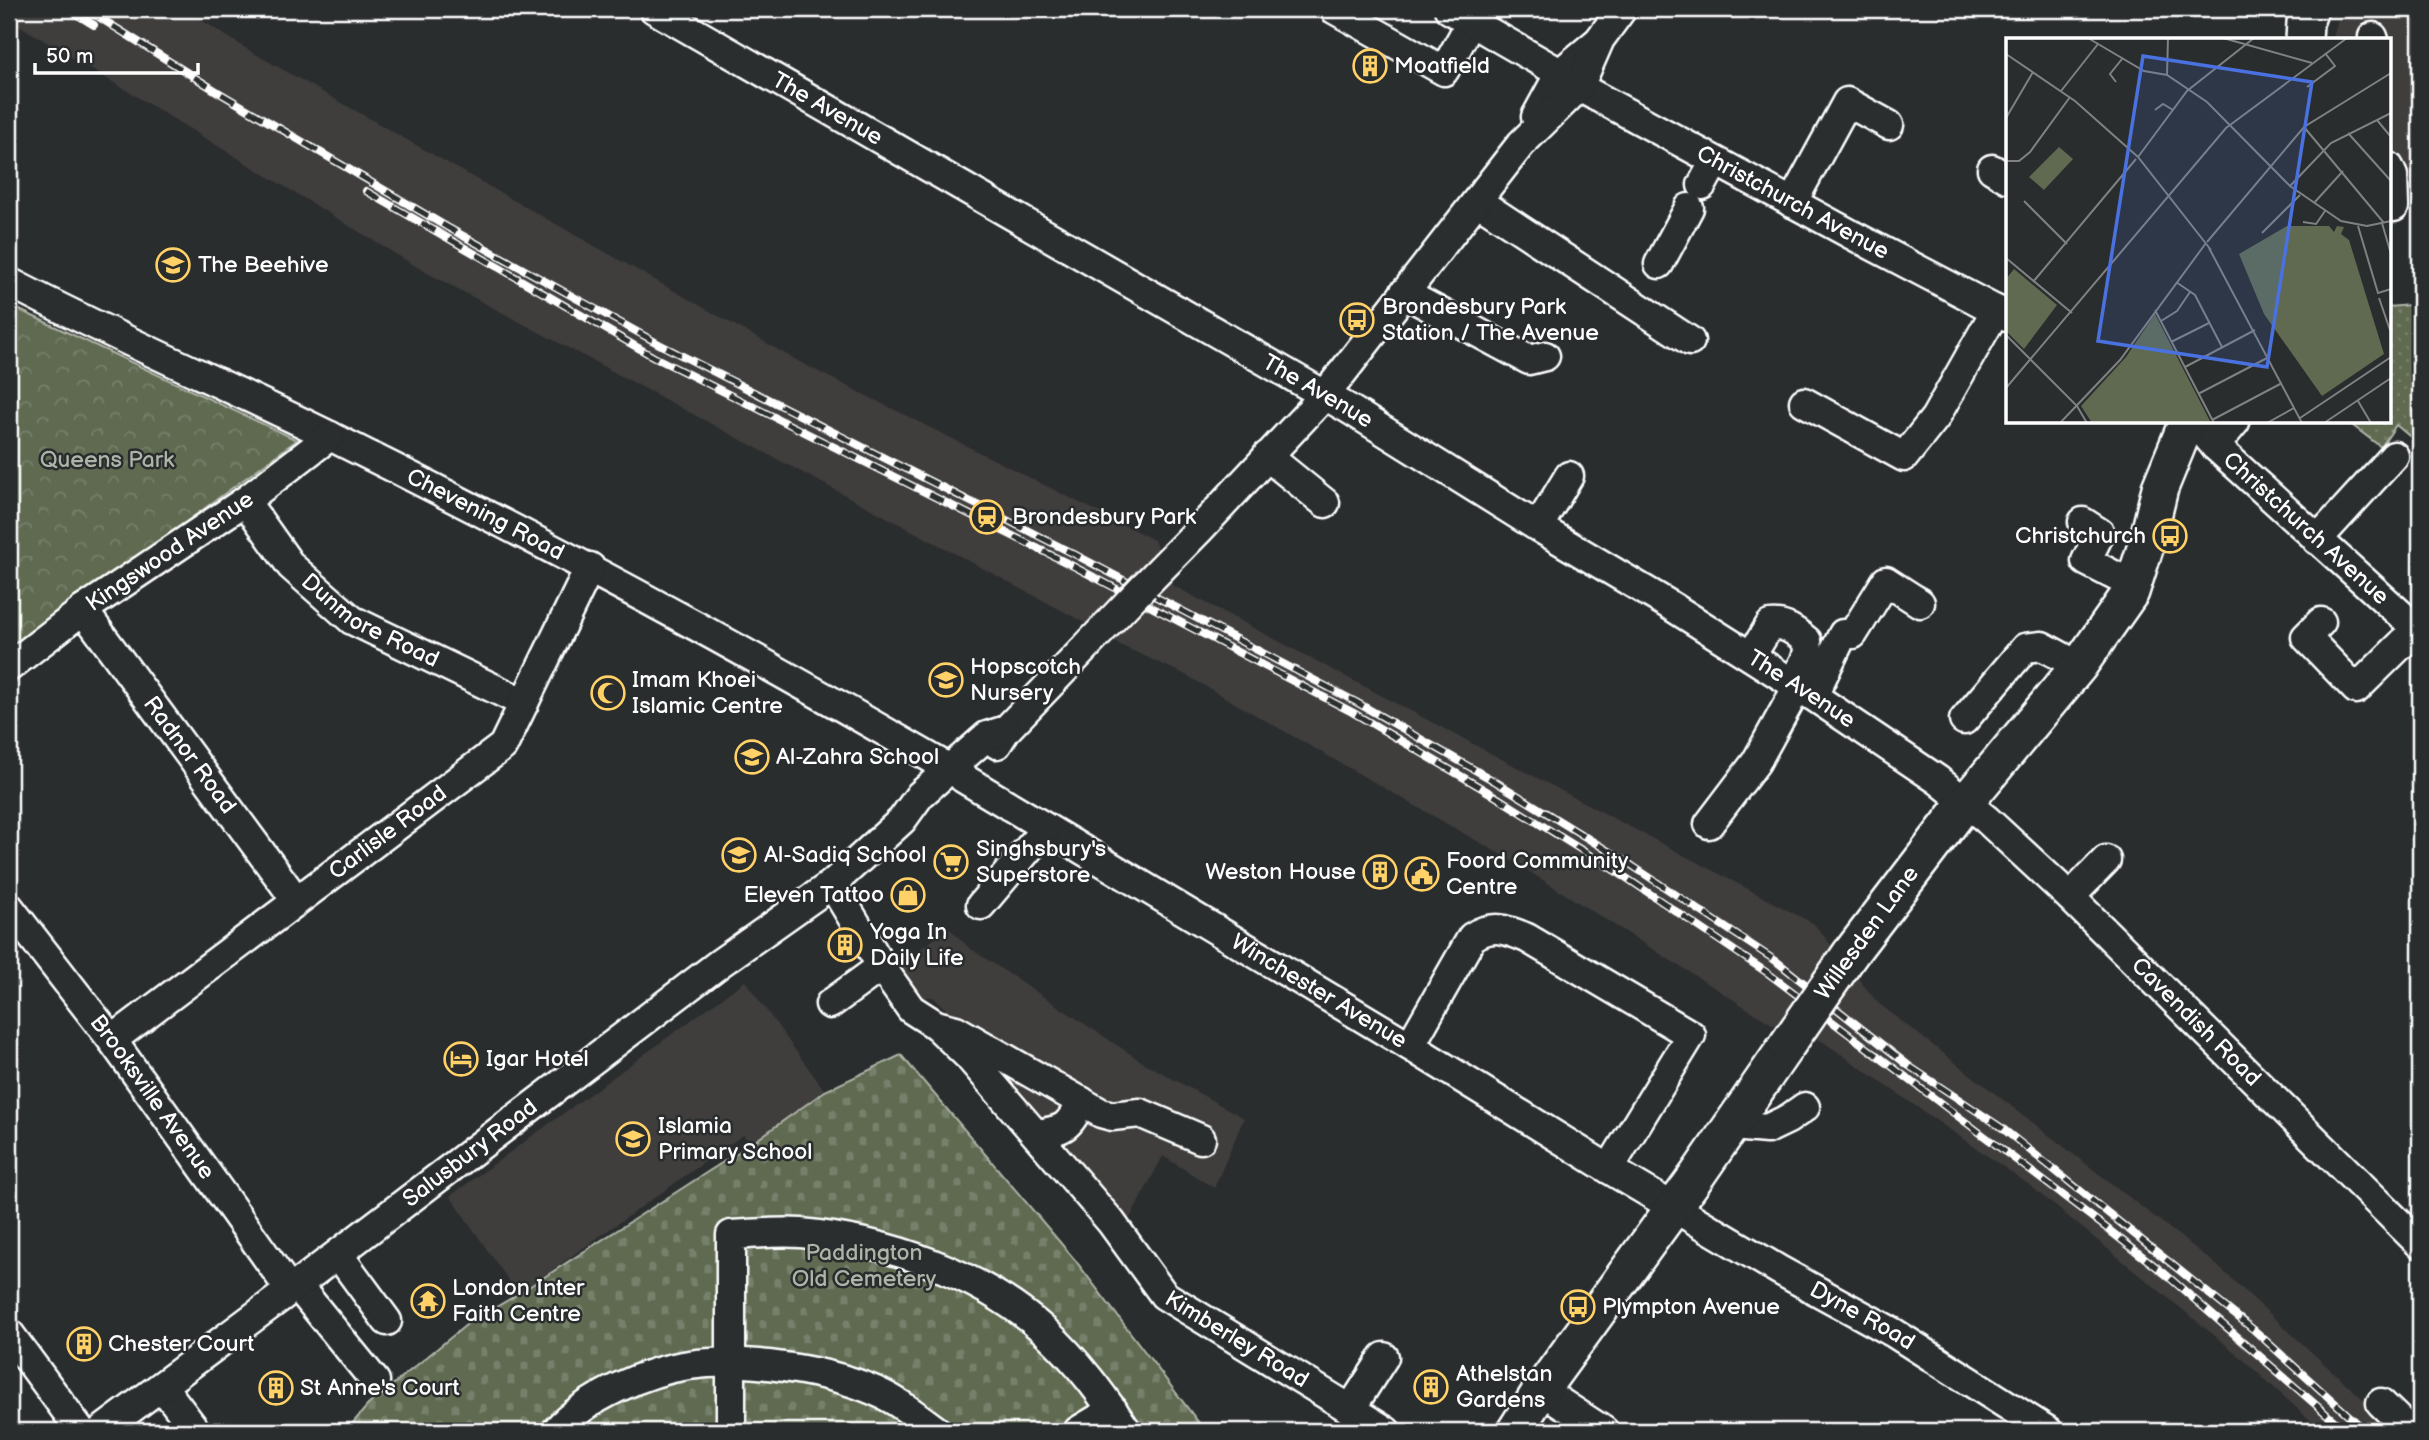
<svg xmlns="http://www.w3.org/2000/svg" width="2429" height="1440" viewBox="0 0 2429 1440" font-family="'Balsamiq Sans',sans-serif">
	<defs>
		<pattern id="grass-dots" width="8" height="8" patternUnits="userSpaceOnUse" patternTransform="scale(1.75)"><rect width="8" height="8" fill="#5f6a51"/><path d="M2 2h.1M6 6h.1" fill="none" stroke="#77806b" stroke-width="1.8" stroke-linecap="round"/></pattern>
		<pattern id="cemetery-stones" width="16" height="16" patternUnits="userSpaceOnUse" patternTransform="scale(1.75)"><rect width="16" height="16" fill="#5f6a51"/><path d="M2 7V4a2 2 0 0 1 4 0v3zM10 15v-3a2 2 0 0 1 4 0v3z" fill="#77806b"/></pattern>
		<pattern id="park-crowns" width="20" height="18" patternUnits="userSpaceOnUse" patternTransform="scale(1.75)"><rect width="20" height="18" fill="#5f6a51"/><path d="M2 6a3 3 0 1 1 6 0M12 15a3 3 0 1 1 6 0" fill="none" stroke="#77806b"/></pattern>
	</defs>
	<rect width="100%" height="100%" fill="#2a2d2e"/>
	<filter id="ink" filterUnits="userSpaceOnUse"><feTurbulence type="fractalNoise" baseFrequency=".0143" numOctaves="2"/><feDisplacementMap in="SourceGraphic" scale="14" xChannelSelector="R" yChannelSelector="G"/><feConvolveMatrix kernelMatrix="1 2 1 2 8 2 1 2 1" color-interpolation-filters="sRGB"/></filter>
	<g filter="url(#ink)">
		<path fill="#403d3c" d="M9,9H184L250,51L805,365L1154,540L1172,585L1814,924L1878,1003L2213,1262L2398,1431H2322L2236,1353L2028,1184L1822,1041L1772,1024L1514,862L1184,674L1120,645L1078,619L422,270L9,19Z
			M2341,9H2420V179L2389,183V40H2332Z
			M949,928L968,947L1144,1063L1244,1118L1214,1188L1163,1156L1128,1222L960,1023L933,997H916L894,968Z
			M745,981L825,1091L752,1144L743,1135L518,1294L450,1196Z"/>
		<path fill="url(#grass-dots)" stroke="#afb4a8" stroke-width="2" d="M2420,304V445L2396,425L2381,447L2348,422H2389V307Z"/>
		<path fill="url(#cemetery-stones)" stroke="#afb4a8" stroke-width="2" d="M901,1055L1075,1260L1199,1423L1202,1431H346L368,1405L466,1325L518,1294L751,1144L825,1091Z"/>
		<path fill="url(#park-crowns)" stroke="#afb4a8" stroke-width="2" d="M9,305L297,440L9,653Z"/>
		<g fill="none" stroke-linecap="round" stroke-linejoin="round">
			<defs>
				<g id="minor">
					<path id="s1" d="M654,9L1349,409L1538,527L1668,604L1813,696L1938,780L1986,819L2070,897L2420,1244"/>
					<path d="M1334,9L1444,71L1471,22"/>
					<path d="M1449,9L1560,73"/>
					<path d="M2373,37L2374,40"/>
					<path id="s2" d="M1579,87L1856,237L2007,316"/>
					<path d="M1536,117L1560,73L1596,43"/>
					<path d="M2389,167L2393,176L2394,207"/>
					<path d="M1992,169L2007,178"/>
					<path d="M1702,185L1715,161"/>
					<path d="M1477,201L1690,341"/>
					<path d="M1792,203L1847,102L1889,125"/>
					<path d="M1659,264L1689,208"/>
					<path id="s3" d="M9,282C114,337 224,384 330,436C541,540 747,651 950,769"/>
					<path d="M1404,293L1529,360L1545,356"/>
					<path d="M1804,402L1904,457L1935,418L1996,310"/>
					<path id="s4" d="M2195,422L2215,446L2420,632"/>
					<path d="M2215,446L2235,422"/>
					<path d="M1267,456L1325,503"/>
					<path id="s5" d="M245,501L291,566L352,620L524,703"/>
					<path d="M2083,522L2100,533L2086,561L2133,585"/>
					<path d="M1538,527L1569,476"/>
					<path d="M2317,540L2394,456"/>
					<path d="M1144,586L1199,530L1325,395L1521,144L1579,87L1600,39L1622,9"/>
					<path id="s6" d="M83,610L296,900"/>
					<path d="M2321,622L2306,637L2356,689L2417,629"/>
					<path d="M1751,656L1770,625C1785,623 1795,631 1807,641L1808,651L1806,659L1793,683"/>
					<path id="s7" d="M9,667L83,610L245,501L330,436"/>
					<path d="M1813,696L1843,634H1853L1886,581L1920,603"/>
					<path d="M1964,720L2025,648L2042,646L2079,666"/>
					<path d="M997,744L1006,730L1085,648"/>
					<path id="s8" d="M963,778L1410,1046L1609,1169L1779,1270L1894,1333L2048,1431"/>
					<path d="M1709,824L1756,762L1798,686"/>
					<path d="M832,884L887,975L911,1009L936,1025L956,1030L1101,1113L1112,1116L1140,1113L1201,1139"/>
					<path d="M2070,897L2106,860"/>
					<path d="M981,905L1046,828"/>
					<path id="s9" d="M9,907L112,1040L290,1290"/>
					<path d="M830,1004L882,966"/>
					<path id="s10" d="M936,1025L969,1057L1111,1222L1164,1295L1386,1431"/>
					<path id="s11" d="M112,1040L503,746L590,567"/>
					<path d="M1410,1046L1472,937C1492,924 1506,929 1527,938L1691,1035L1609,1169"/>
					<path d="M1732,1126L1767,1129L1788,1119L1805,1107"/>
					<path d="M1036,1134C1064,1130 1069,1128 1081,1101"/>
					<path d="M338,1254L387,1321"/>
					<path d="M297,1285L375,1381"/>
					<path d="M9,1333L81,1431"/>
					<path d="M162,1386L196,1431"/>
					<path d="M1541,1390L1604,1431"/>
					<path d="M2381,1403L2410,1431"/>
					<path d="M1350,1410L1384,1357"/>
					<path id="s12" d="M101,1431L297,1285L720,963L832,884L902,820L920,795L987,736L1006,730"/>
					<path d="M556,1431C585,1398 646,1371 689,1365C745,1357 833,1370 884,1395C903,1404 920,1419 937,1431"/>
					<path d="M731,1431V1235C754,1234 778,1231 801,1233C888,1241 980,1273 1046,1332C1078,1361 1103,1396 1127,1431"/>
					<path d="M1078,1431L1113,1410"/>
				</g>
				<path id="major" d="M2304,40L2305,23L2310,9
					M1850,954L1966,802L2079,666L2131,592L2147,542L2160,488L2187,422
					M1515,1431L1541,1390L1698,1174L1787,1045"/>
			</defs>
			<use href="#minor" stroke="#fff" stroke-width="33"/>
			<use href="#major" stroke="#fff" stroke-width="40"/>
			<use href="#minor" stroke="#2a2d2e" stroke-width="28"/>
			<use href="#major" stroke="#2a2d2e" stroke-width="35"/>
			<defs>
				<path id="rail" d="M68,9L94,25
					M86,9L218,92L447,227L659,344L1076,555L1356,702L1496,782L1631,865L1776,961L1909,1066L2002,1128L2254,1330L2366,1431
					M366,191L654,357L1073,566L1352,712L1490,793L1625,877L1769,974L2105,1227L2164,1273L2346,1431"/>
			</defs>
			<use href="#rail" stroke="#fff" stroke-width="8"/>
			<use href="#rail" stroke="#2a2d2e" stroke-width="5" stroke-dasharray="16" stroke-linecap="butt"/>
			<defs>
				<path id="minor-bridge" d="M1085,648L1144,586"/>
				<path id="major-bridge" d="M1787,1045L1850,954"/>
			</defs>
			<use href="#minor-bridge" stroke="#fff" stroke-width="33" stroke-linecap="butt"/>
			<use href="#major-bridge" stroke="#fff" stroke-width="40" stroke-linecap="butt"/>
			<use href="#minor-bridge" stroke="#2a2d2e" stroke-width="28"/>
			<use href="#major-bridge" stroke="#2a2d2e" stroke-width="35"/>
		</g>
	</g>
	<defs>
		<symbol id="building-ring" viewBox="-11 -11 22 22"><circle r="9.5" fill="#2a2d2e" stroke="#ffd166" stroke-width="1.5"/><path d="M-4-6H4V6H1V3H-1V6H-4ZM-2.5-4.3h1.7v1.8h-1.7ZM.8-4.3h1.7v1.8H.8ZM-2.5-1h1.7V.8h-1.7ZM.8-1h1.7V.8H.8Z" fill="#ffd166"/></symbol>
		<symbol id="school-ring" viewBox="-11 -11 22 22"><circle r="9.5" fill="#2a2d2e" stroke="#ffd166" stroke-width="1.5"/><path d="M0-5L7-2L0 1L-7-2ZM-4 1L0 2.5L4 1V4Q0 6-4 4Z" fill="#ffd166"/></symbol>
		<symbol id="bus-ring" viewBox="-11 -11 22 22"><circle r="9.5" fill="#2a2d2e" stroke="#ffd166" stroke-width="1.5"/><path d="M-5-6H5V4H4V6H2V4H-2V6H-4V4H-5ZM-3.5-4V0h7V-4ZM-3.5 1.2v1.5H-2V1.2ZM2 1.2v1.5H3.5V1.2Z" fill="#ffd166"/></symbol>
		<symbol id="station-ring" viewBox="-11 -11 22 22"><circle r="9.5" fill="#2a2d2e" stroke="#ffd166" stroke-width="1.5"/><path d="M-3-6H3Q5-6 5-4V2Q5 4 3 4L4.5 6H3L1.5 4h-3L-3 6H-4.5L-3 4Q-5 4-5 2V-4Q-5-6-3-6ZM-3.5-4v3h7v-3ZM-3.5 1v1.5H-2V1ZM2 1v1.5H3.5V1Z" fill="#ffd166"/></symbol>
		<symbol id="mosque-ring" viewBox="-11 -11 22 22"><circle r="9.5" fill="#2a2d2e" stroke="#ffd166" stroke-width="1.5"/><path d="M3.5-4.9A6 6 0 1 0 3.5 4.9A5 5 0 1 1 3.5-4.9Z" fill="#ffd166"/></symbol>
		<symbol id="supermarket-ring" viewBox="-11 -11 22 22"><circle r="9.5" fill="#2a2d2e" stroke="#ffd166" stroke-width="1.5"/><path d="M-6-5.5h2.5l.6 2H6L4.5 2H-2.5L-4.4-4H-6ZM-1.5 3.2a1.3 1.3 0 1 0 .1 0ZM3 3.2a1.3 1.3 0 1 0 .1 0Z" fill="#ffd166"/></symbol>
		<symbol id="civic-ring" viewBox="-11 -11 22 22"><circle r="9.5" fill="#2a2d2e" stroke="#ffd166" stroke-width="1.5"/><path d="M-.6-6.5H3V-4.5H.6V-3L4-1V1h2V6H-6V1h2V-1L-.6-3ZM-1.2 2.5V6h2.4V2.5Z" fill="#ffd166"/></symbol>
		<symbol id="shop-ring" viewBox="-11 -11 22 22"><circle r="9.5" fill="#2a2d2e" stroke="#ffd166" stroke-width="1.5"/><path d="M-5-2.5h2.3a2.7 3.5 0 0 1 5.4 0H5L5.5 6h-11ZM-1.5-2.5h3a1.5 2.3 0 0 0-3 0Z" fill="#ffd166"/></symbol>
		<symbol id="hotel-ring" viewBox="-11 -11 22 22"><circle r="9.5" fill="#2a2d2e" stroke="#ffd166" stroke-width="1.5"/><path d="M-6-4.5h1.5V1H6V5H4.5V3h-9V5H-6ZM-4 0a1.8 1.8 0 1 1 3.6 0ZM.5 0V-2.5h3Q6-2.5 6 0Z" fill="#ffd166"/></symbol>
		<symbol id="temple-ring" viewBox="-11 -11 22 22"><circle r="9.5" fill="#2a2d2e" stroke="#ffd166" stroke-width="1.5"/><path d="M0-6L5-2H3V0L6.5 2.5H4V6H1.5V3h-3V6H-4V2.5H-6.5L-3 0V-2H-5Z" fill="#ffd166"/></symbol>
	</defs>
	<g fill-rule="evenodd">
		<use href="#building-ring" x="1351" y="47" width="38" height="38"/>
		<use href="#school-ring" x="154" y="246" width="38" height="38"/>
		<use href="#bus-ring" x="1338" y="301" width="38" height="38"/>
		<use href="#station-ring" x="968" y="498" width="38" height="38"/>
		<use href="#bus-ring" x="2151" y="517" width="38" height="38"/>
		<use href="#school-ring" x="927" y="661" width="38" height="38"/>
		<use href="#mosque-ring" x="589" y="674" width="38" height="38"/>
		<use href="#school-ring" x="733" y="738" width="38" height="38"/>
		<use href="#school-ring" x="720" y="836" width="38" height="38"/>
		<use href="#supermarket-ring" x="932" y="843" width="38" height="38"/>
		<use href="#building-ring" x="1361" y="853" width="38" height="38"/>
		<use href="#civic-ring" x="1403" y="855" width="38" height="38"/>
		<use href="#shop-ring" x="889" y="876" width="38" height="38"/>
		<use href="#building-ring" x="826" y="926" width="38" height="38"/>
		<use href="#hotel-ring" x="442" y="1040" width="38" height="38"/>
		<use href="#school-ring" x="614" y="1120" width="38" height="38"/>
		<use href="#temple-ring" x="409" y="1282" width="38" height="38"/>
		<use href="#bus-ring" x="1559" y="1288" width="38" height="38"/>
		<use href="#building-ring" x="65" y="1325" width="38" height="38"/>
		<use href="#building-ring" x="1412" y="1368" width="38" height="38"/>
		<use href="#building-ring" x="257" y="1369" width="38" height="38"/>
	</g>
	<g text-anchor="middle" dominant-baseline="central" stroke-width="5" stroke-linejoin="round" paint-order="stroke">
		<g font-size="23" fill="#fff" stroke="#2a2d2e" text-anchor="start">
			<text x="1394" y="66">Moatfield</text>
			<text x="198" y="265">The Beehive</text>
			<text x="1382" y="307">Brondesbury Park<tspan x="1382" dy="26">Station / The Avenue</tspan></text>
			<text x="1012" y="517">Brondesbury Park</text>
			<text x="2146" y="536" text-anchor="end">Christchurch</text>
			<text x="970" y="667">Hopscotch<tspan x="970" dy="26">Nursery</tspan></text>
			<text x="632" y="680">Imam Khoei<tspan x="632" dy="26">Islamic Centre</tspan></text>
			<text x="776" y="757">Al-Zahra School</text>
			<text x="976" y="849">Singhsbury's<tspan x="976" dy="26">Superstore</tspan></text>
			<text x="764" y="855">Al-Sadiq School</text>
			<text x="1446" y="861">Foord Community<tspan x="1446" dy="26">Centre</tspan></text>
			<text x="1356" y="872" text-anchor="end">Weston House</text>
			<text x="884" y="895" text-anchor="end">Eleven Tattoo</text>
			<text x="870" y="932">Yoga In<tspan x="870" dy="26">Daily Life</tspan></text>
			<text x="486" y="1059">Igar Hotel</text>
			<text x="658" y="1126">Islamia<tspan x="658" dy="26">Primary School</tspan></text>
			<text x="452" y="1288">London Inter<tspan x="452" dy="26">Faith Centre</tspan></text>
			<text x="1602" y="1307">Plympton Avenue</text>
			<text x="108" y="1344">Chester Court</text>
			<text x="1456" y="1374">Athelstan<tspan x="1456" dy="26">Gardens</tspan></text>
			<text x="300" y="1388">St Anne's Court</text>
		</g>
		<g font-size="23" fill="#fff" stroke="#2a2d2e">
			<text stroke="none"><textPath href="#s1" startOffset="200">The Avenue</textPath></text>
			<text stroke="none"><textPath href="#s2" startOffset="243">Christchurch Avenue</textPath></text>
			<text stroke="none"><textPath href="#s1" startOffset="766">The Avenue</textPath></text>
			<text stroke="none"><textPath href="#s3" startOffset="530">Chevening Road</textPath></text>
			<text stroke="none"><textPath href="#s4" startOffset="154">Christchurch Avenue</textPath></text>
			<text stroke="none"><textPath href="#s7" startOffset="198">Kingswood Avenue</textPath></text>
			<text stroke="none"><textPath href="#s5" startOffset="177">Dunmore Road</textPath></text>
			<text stroke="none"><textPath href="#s1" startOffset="1334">The Avenue</textPath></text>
			<text stroke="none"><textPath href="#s6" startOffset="180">Radnor Road</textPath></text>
			<text stroke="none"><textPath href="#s11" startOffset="345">Carlisle Road</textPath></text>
			<text transform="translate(1867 933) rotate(-54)">Willesden Lane</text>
			<text stroke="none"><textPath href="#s8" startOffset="415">Winchester Avenue</textPath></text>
			<text stroke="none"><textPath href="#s1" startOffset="1852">Cavendish Road</textPath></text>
			<text stroke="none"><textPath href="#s9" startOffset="238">Brooksville Avenue</textPath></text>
			<text stroke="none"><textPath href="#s12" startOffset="462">Salusbury Road</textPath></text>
			<text stroke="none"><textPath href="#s8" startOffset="1048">Dyne Road</textPath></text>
			<text stroke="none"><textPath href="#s10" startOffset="439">Kimberley Road</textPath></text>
		</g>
		<g font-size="23" fill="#afb4a8" stroke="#2a2d2e">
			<text x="107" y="460">Queens Park</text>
			<text x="864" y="1253">Paddington<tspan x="864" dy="26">Old Cemetery</tspan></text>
		</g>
	</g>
	<g transform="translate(2006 38)">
		<rect width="385" height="385" fill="#2a2d2e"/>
		<path d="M281,188H323L328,194L331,188L338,189L335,196L343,202L378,316L316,358L258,276L233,216Z" fill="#5f6a51"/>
		<path d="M53,109L67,121L38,152L23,139ZM8,231L51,267L18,311L0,293V241ZM149,276L205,385H86L75,368L120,319Z" fill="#5f6a51"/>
		<path fill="none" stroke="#7f8182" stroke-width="2" d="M82,0L138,33L161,37L201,64L284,148L335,183L361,188L385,183M217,0L306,25M0,16L69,63L132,119L205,212M161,37L162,0M110,44L104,36L116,21M301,49L329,28L319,15M55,53L92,6M149,72L157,66L167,72M0,80L27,34M371,82L385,99M298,89L378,185M342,95L385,143M132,119L181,53L248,0M0,123H13L24,114L64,59M284,148L325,105L385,75M18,163L61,206M308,165L337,133M297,184L310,186L319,173M376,185L385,216M352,188L372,255L385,251M256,195L294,157M201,204L298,89L385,35M203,210L296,385M0,220L66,275M27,244L130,121M170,244L189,257L216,309M373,260L385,295M149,272L208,385M155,283L171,273L184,254M0,297L71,368L81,385M165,304L203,285M179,329L249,292M0,350L220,90L341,0M192,356L263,319M352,363L365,385M294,380L385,319M206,382L276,345M54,385L114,322L200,205M261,385L288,370M318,385L385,340"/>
		<path fill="#4a71e0" fill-opacity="0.15" stroke="#4a71e0" stroke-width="3.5" d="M137,18L306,44L261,329L92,303Z"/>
		<rect width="385" height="385" fill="none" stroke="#fff" stroke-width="3.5"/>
	</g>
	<rect width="2429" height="1440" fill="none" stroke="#2a2d2e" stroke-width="35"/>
	<rect x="18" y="18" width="2394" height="1405" fill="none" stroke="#fff" stroke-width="2.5" filter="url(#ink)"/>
	<path d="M35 63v10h163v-10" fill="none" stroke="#ffffff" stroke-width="3.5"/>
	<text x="46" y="63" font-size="21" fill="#ffffff" stroke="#2a2d2e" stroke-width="5" paint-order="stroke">50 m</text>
</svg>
